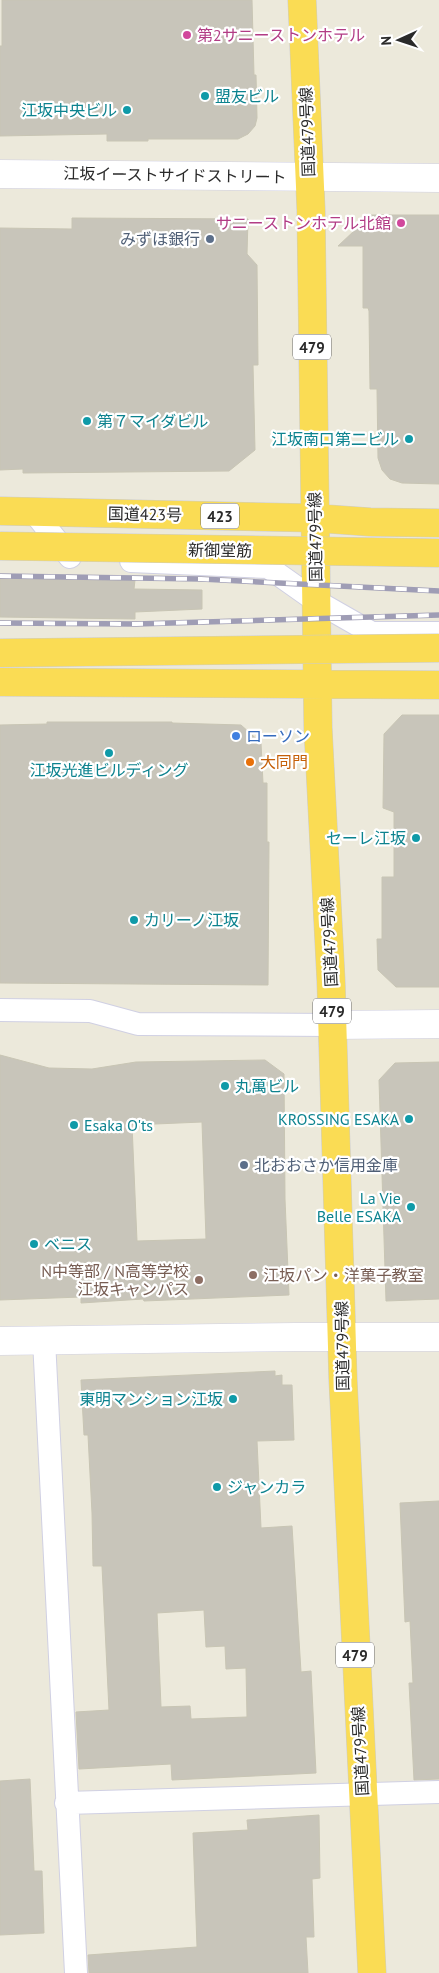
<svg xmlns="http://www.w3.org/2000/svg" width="439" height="1973" viewBox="0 0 439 1973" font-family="'PT Sans','Noto Sans JP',sans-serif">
	<rect width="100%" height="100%" fill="#ece9db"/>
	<path fill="#c8c5ba" stroke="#c8c5b4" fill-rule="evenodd" d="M2,0H252L254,75H256L257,118L255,126L248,134L238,139H148V141H107V134L0,136V46H2Z
		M371,215H439V484L402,483L390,479L382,470L378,458L377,389H370L369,311L368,308H363V246H338Z
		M72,218L248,219L247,254L257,265L258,365H253L255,450L229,471L23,473V469L0,470V228L72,229Z
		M0,578L135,580L134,589L202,590V609L135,612V619L0,617Z
		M402,715H439V987H396L378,970L377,939H382V877H394V812L383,808L384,734Z
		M47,722H172V723L241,725L261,743L263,783H267V842H269L268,985L0,983V725L47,724Z
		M0,1055L49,1068L92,1069L136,1062L265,1060L284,1074L285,1199L289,1295L144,1301L143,1299L81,1303V1297L0,1300ZM202,1122L206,1239L137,1241L132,1125Z
		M439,1062V1299L386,1301L379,1080L395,1063Z
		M275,1371V1376L282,1375V1385H292L294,1440L257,1441L261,1528L292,1526L301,1672L311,1671L316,1773L172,1780L171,1764L79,1769L76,1712L109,1710L102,1566H93L92,1513L88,1435H84L81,1380ZM204,1610L206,1647L225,1646L226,1669L246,1668L247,1717L191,1719L190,1706L161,1707L157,1613Z
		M439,1501V1779L414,1780L409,1683H413L410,1621L405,1622L400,1503Z
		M30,1779L34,1871H42L44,1933L0,1935V1781Z
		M319,1815L320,1878L312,1879L314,1937H306L308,1973H89L88,1955L197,1947L193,1833L248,1830L247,1820Z"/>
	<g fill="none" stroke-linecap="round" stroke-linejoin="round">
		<defs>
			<path id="minor" d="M33,511L70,557
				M131,561L268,567L316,601L372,633H439
				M0,1010L90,1011L138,1024L332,1025
				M44,1340L76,1973
				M66,1803L439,1792"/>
			<path id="tertiary" d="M0,174L439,178
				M332,1025L439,1024
				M0,1341L296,1337H439"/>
			<path id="trunk" d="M302,0L311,210L318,728L331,981L343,1380L372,1973
				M0,511L314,518L370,522L439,523
				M0,682L439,685"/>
		</defs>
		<use href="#minor" stroke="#d0d0e3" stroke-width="24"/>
		<use href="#tertiary" stroke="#d0d0e3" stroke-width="29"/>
		<use href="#trunk" stroke="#ccc" stroke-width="29"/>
		<use href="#minor" stroke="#fff" stroke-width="22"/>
		<use href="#tertiary" stroke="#fff" stroke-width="28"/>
		<use href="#trunk" stroke="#fadc54" stroke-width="28"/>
		<defs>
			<path id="rail" d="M0,576L201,579L439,591
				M0,623L136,624L439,615"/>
		</defs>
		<use href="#rail" stroke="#9f9db5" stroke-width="5.5"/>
		<use href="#rail" stroke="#fff" stroke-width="4" stroke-dasharray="11" stroke-linecap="butt"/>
		<defs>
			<path id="trunk-bridge" d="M0,546L439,553
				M0,653L439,648"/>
		</defs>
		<use href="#trunk-bridge" stroke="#ccc" stroke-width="29" stroke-linecap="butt"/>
		<use href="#trunk-bridge" stroke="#fadc54" stroke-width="28"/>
	</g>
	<g fill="#d1479c" stroke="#fff" stroke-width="2">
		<circle cx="187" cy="35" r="5"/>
		<circle cx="401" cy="223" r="5"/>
	</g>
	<g fill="#0f9aa8" stroke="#fff" stroke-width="2">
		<circle cx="205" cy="96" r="5"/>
		<circle cx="127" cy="110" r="5"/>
		<circle cx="87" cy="421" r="5"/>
		<circle cx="409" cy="439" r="5"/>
		<circle cx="109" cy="753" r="5"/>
		<circle cx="416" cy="838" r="5"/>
		<circle cx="134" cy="920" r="5"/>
		<circle cx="225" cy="1086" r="5"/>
		<circle cx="409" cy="1119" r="5"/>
		<circle cx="74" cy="1125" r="5"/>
		<circle cx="411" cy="1207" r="5"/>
		<circle cx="34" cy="1244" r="5"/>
		<circle cx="233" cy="1399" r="5"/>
		<circle cx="217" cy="1487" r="5"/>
	</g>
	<g fill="#5c6f8a" stroke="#fff" stroke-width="2">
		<circle cx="210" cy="239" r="5"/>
		<circle cx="244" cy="1165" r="5"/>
	</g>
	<circle fill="#3f7fe0" stroke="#fff" stroke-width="2" cx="236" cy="736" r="5"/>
	<circle fill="#e8710a" stroke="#fff" stroke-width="2" cx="250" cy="762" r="5"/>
	<g fill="#8d6e63" stroke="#fff" stroke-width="2">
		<circle cx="253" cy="1275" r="5"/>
		<circle cx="199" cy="1280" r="5"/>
	</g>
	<g text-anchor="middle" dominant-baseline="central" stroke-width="4.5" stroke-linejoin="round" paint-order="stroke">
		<g fill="#fff" stroke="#6a6a6a" stroke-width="1">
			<rect x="293" y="334.5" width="38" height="25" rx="4"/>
			<rect x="201" y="503.5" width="38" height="25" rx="4"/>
			<rect x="313" y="998.5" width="38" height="25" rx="4"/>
			<rect x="336" y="1642.5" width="38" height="25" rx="4"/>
		</g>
		<g font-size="15" font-weight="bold" fill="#2a2a2a">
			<text x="312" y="347">479</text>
			<text x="220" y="516">423</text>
			<text x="332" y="1011">479</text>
			<text x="355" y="1655">479</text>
		</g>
		<g font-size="16" fill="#b23c85" stroke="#fff" text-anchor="start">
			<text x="197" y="35">第2サニーストンホテル</text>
			<text x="391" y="223" text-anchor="end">サニーストンホテル北館</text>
		</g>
		<g font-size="16" fill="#0d838f" stroke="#fff" text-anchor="start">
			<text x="215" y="96">盟友ビル</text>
			<text x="117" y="110" text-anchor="end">江坂中央ビル</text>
			<text x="97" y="421">第７マイダビル</text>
			<text x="399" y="439" text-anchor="end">江坂南口第二ビル</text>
			<text x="109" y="770" text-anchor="middle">江坂光進ビルディング</text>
			<text x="406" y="838" text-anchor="end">セーレ江坂</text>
			<text x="144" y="920">カリーノ江坂</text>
			<text x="235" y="1086">丸萬ビル</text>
			<text x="399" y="1119" text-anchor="end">KROSSING ESAKA</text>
			<text x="84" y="1125">Esaka O'ts</text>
			<text x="401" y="1198" text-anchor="end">La Vie<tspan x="401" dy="18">Belle ESAKA</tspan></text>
			<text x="44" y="1244">ベニス</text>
			<text x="223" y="1399" text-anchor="end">東明マンション江坂</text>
			<text x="227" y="1487">ジャンカラ</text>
		</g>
		<g font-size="16" fill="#2a2a2a" stroke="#fff">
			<text transform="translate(307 132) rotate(-92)">国道479号線</text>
			<text transform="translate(175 175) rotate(1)">江坂イーストサイドストリート</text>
			<text transform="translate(145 514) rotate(1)">国道423号</text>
			<text transform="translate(315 537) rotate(-91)">国道479号線</text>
			<text transform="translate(220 550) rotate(1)">新御堂筋</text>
			<text transform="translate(329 942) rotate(-93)">国道479号線</text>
			<text transform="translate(342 1346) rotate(-91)">国道479号線</text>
			<text transform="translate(360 1751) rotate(-93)">国道479号線</text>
		</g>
		<g font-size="16" fill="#4e5e75" stroke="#fff" text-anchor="end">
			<text x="200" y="239">みずほ銀行</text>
			<text x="254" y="1165" text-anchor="start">北おおさか信用金庫</text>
		</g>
		<g font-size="16" fill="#366cbe" stroke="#fff" text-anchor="start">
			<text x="246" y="736">ローソン</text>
		</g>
		<g font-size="16" fill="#c56008" stroke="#fff" text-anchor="start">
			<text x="260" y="762">大同門</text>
		</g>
		<g font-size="16" fill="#785e54" stroke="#fff" text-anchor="end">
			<text x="189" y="1271">N中等部 / N高等学校<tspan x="189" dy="18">江坂キャンパス</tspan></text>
			<text x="263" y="1275" text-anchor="start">江坂パン・洋菓子教室</text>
		</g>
	</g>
	<g transform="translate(399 40) rotate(267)" stroke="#ffffff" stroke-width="4" paint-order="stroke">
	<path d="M0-4L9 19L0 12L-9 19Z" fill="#2a2a2a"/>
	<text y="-8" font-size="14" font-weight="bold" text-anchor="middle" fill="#2a2a2a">N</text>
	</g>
</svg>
